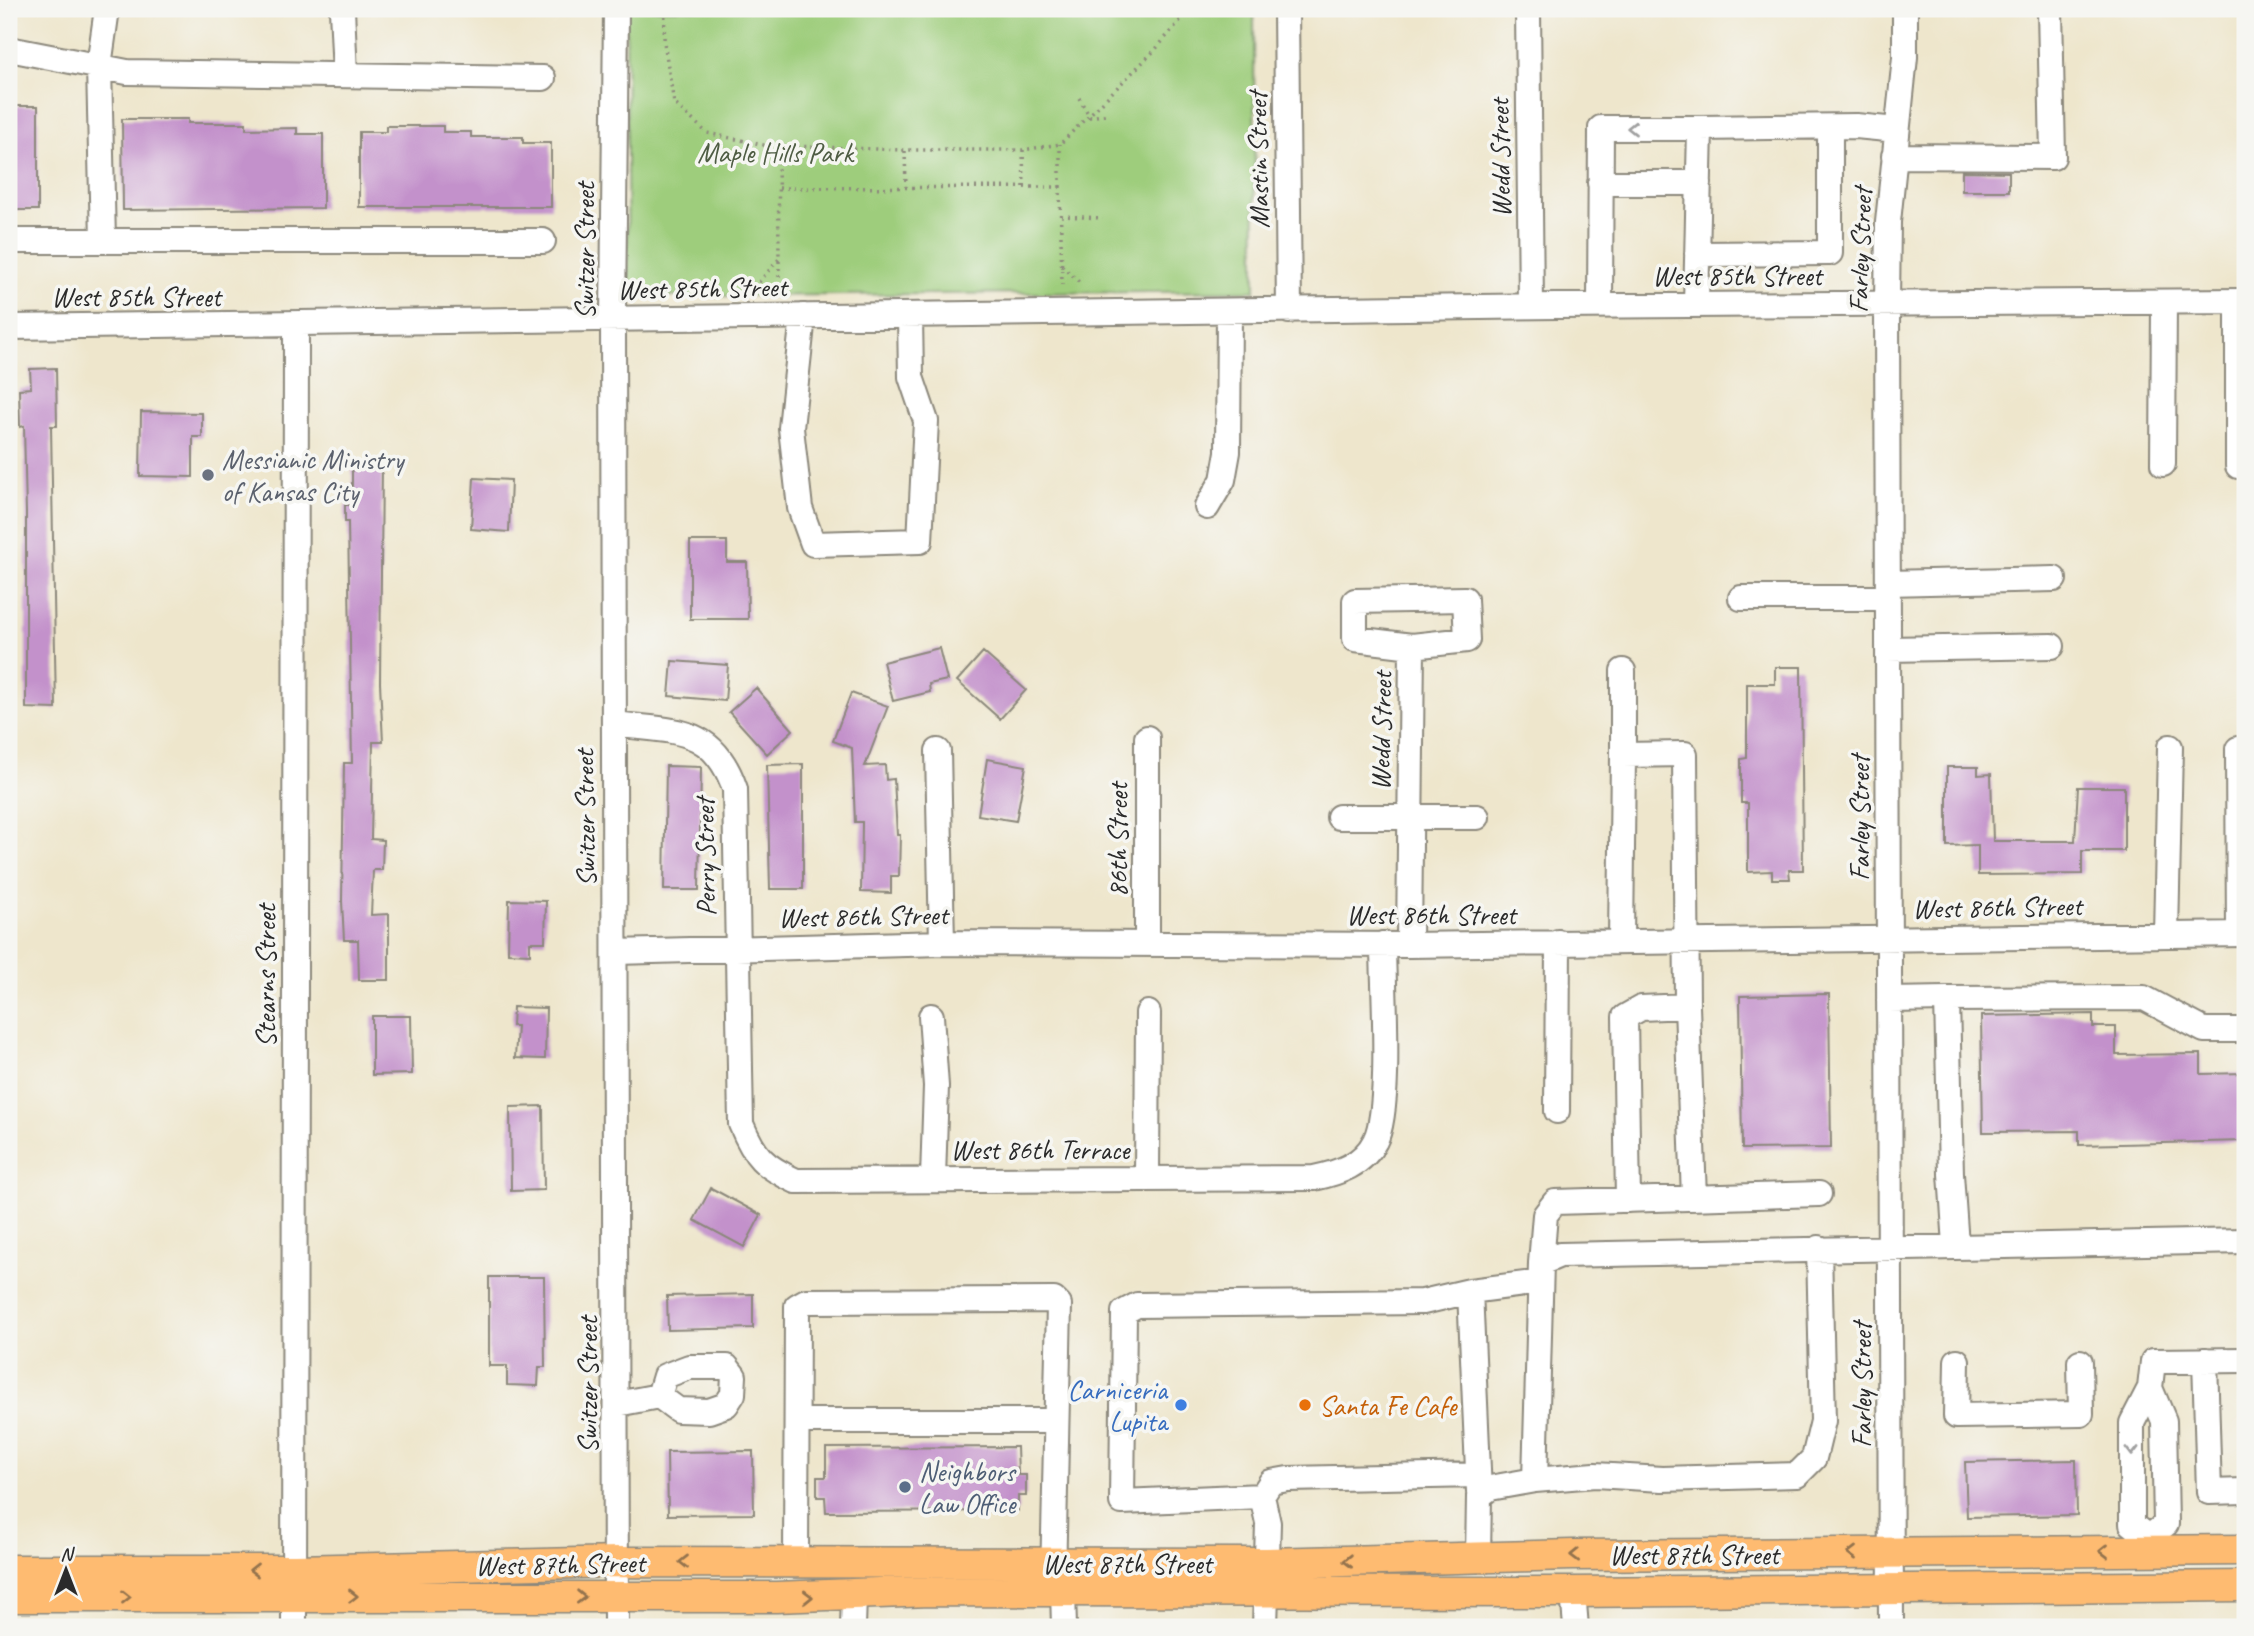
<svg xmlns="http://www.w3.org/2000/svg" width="2254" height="1636" viewBox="0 0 2254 1636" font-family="Caveat,sans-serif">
	<rect width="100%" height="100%" fill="#f6f6f2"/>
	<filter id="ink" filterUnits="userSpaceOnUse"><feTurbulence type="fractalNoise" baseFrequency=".0143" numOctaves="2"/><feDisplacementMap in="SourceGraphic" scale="14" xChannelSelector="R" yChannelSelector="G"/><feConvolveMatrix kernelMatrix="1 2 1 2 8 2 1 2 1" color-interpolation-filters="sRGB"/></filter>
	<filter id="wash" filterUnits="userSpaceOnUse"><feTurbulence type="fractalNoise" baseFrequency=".00686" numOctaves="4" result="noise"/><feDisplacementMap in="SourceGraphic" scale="28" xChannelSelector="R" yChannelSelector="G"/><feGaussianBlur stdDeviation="1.57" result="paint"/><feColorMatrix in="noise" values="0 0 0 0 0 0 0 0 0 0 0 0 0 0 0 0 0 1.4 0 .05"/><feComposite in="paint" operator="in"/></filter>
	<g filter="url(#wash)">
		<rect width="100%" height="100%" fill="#eee6cc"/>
		<path fill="#9ecd7b" stroke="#647c53" stroke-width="2" d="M626,9H1254L1255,291L628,297Z"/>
		<g id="blocks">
			<path fill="#c391cb" d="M9,106H38V210H9Z
				M122,119H188V123H246V129L297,128V134H323V208L123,210Z
				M386,126H443V132H471V137H523V143H551V207H359V132H386Z
				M1962,171L2009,172V191H1962Z
				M56,368L57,426H51L56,709L26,708V513L24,426L20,427L19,389L31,388L30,369Z
				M141,412L202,413V437H193V477L140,476Z
				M382,463L380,683L383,742H373L371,839L383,840L382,870H373L371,915L389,914V980H359L358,940H344L342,901L344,763H352L348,522H345V505H352V464Z
				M474,478L511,480L509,532L471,529Z
				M690,541H727V562H747L748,619H690Z
				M939,648L947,680L929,684L930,692L893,701L883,662Z
				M983,652L1026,690L1000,719L957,681Z
				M672,661L728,665L725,701L669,696Z
				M1775,667H1801L1803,870H1789L1790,879H1772V871L1748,872V803H1741V759L1747,758V684H1775Z
				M756,688L793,730L767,754L729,712Z
				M851,693L888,706L865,766L885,765L886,780L894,779L897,835H900L899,876H891V893L861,892L862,822H855L852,748L833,741Z
				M987,759L1026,766L1016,821L978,815Z
				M803,764V889H770L767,765Z
				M666,766L701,767L699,890H664Z
				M1947,767H1978V775L1991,774L1993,841H2075L2078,787H2124V851H2082V874L1978,875V845L1947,846Z
				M509,900L546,901L545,942H530V954L508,953Z
				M1829,994L1831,1148L1742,1149L1740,996Z
				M513,1007L546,1008L545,1059L515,1058L517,1026H512Z
				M2093,1014V1027H2116V1055L2201,1054V1074L2245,1073V1141L2079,1145V1131L1983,1132L1981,1016Z
				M372,1016H411L412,1074L372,1075Z
				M543,1106L544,1190L511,1191L510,1107Z
				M711,1188L761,1215L744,1247L694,1220Z
				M489,1277H544L545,1367H539L538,1386L507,1385V1366H489Z
				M753,1294V1328L668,1330L667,1296Z
				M1017,1447L1018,1475H1026V1496H1018V1511L826,1512L825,1497H817V1477H826V1448Z
				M753,1451L754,1514L668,1515L667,1452Z
				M2076,1460L2077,1515L1967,1517L1965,1462Z"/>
		</g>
	</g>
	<g filter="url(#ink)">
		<use href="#blocks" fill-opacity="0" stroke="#8c887c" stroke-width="2"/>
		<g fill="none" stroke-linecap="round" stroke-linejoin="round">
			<defs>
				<path id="minor" d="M342,9L345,75
					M1286,9L1289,311
					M1528,9L1531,306
					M9,49L127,72L543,78
					M1894,156L2053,157L2050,9
					M1600,183H1699
					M9,241H543
					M103,241L99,66L107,9
					M1697,254L1830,253V127
					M2238,301V466
					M1600,305L1601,128H1700
					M1696,305L1700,128L1856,126L1897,130
					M803,316L791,428L800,508L813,544L920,541L926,421L911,377L910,316
					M9,327L1556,306L2245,301
					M2163,464L2164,302
					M1207,507L1223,480L1228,452L1229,312
					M1888,583L2054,579
					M1741,598H1888
					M1465,599L1467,640L1412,646L1355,639V601Z
					M1888,649L2052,646
					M614,724C672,732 713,724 735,789L741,1124C755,1157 763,1166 796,1181L1314,1178C1338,1173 1363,1165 1375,1141C1392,1109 1383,986 1383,944
					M2238,749L2239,934
					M938,751L942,943
					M1623,755V671
					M1339,817H1477
					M2166,935L2170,747
					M1621,941L1623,755L1685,754L1687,1006L1641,1008L1625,1017L1628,1200
					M1147,942V738
					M1409,945L1412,646
					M616,952L942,943L1409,945L2245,934
					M1947,999L2144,998L2204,1030H2245
					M1889,1000L1947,999L1951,1174L1956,1245
					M1687,1006L1694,1198
					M931,1016L936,1086L933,1178
					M1557,1111L1558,942
					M1147,1178L1148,1013
					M1541,1263L1545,1215L1555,1202L1819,1194
					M1470,1291L1423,1302L1137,1305L1124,1312L1122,1502L1262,1496L1271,1482L1288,1479L1478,1475
					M2205,1360L2209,1492L2245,1491
					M1957,1361L1956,1416L2081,1414L2080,1362
					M617,1404L659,1396L678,1410L709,1411L726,1405L733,1394L734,1376L727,1367H689L665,1376L659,1396
					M797,1421H1056
					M1535,1480L1595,1475L1662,1479L1797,1475L1814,1458L1823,1421L1819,1248
					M1479,1492L1470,1291L1540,1282
					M1262,1496L1268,1523L1265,1627
					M2149,1537L2132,1524V1423L2150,1388L2153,1361L2245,1360
					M2149,1537L2166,1524L2164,1421L2150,1388
					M1478,1558L1479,1496L1490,1488L1535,1480L1541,1263L1560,1255L2245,1241
					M796,1563L797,1306L806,1301L1054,1300L1059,1305L1053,1580
					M1063,1591L1064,1627
					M1573,1592L1576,1627
					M294,1627L296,325
					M616,1627L613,319L616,9
					M853,1627L854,1596
					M1891,1627L1887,304L1888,222L1905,57V9"/>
				<path id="major" d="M9,1570H296L617,1562L1266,1563L1572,1555L2245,1550
					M9,1597H776L930,1591L1573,1592L2245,1586"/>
			</defs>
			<use href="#minor" stroke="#8c887c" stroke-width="28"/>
			<use href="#major" stroke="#8c887c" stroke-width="33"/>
			<path stroke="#8c887c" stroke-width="3.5" stroke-dasharray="2 5" stroke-linecap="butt" d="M665,9L664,42L674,103L707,133L764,145L905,150H1023L1060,144L1155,50L1190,9
				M1079,98L1090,117L1109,114
				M1023,150L1024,188
				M905,151L906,187
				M1060,187V144
				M779,188L1060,187L1062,285
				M1061,216L1103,218
				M779,261V282
				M1062,266L1082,285
				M759,282L779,259L778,146"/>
			<use href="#minor" stroke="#fff" stroke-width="24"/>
			<use href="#major" stroke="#febb71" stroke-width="30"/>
		</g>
		<defs><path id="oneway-chevron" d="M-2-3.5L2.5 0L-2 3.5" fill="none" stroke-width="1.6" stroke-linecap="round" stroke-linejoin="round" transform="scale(1.75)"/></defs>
		<g stroke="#a0a0a0">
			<use href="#oneway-chevron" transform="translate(1632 128) rotate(180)"/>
			<use href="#oneway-chevron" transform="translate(2132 1451) rotate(90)"/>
		</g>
		<g stroke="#94734e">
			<use href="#oneway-chevron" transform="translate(2104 1551) rotate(180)"/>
			<use href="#oneway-chevron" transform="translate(1852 1553) rotate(180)"/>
			<use href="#oneway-chevron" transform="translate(1575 1555) rotate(179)"/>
			<use href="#oneway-chevron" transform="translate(1348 1561) rotate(179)"/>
			<use href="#oneway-chevron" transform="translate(684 1562) rotate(-180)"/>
			<use href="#oneway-chevron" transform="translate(254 1570) rotate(180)"/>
			<use href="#oneway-chevron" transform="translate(353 1596)"/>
			<use href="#oneway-chevron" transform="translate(126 1597)"/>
			<use href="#oneway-chevron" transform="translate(581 1597) rotate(1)"/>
			<use href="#oneway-chevron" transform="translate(808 1597) rotate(-1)"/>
		</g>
	</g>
	<circle fill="#6b7280" stroke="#f6f6f2" stroke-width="2.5" cx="208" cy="475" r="7"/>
	<circle fill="#3f7fe0" stroke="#f6f6f2" stroke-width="2.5" cx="1181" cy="1405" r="7"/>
	<circle fill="#e8710a" stroke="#f6f6f2" stroke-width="2.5" cx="1305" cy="1405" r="7"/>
	<circle fill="#5c6f8a" stroke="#f6f6f2" stroke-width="2.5" cx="905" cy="1487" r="7"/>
	<g text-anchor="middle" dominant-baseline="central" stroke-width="7" stroke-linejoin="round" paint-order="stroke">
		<g font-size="28" fill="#4e5c43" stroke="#f6f6f2">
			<text x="775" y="152">Maple Hills Park</text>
		</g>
		<g font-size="28" fill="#2b2b2b" stroke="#f6f6f2">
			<text transform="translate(1500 158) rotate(-91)">Wedd Street</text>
			<text transform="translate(1258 160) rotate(-91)">Mastin Street</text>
			<text transform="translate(1860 250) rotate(-88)">Farley Street</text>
			<text transform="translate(584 251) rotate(-90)">Switzer Street</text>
			<text x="1737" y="275">West 85th Street</text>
			<text transform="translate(702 288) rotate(-1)">West 85th Street</text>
			<text x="136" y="296">West 85th Street</text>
			<text transform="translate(1381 731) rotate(-89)">Wedd Street</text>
			<text transform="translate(585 818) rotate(-91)">Switzer Street</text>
			<text transform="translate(1859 818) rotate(-90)">Farley Street</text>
			<text transform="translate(1117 840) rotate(-90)">86th Street</text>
			<text transform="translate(705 857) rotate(-91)">Perry Street</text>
			<text transform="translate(1997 907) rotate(-1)">West 86th Street</text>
			<text x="1431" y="914">West 86th Street</text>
			<text transform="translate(863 916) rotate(-1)">West 86th Street</text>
			<text transform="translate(265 976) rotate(-90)">Stearns Street</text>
			<text x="1040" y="1149">West 86th Terrace</text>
			<text transform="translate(587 1385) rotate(-90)">Switzer Street</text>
			<text transform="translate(1861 1385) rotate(-90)">Farley Street</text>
			<text x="1694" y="1554">West 87th Street</text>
			<text x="1127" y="1563">West 87th Street</text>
			<text transform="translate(560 1564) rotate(-1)">West 87th Street</text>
		</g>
		<g font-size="28" fill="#5b616d" stroke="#f6f6f2" text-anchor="start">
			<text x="222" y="459">Messianic Ministry<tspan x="222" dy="32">of Kansas City</tspan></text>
		</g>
		<g font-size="28" fill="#366cbe" stroke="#f6f6f2" text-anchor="end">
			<text x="1167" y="1389">Carniceria<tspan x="1167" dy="32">Lupita</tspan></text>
		</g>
		<g font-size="28" fill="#c56008" stroke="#f6f6f2" text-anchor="start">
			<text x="1319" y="1405">Santa Fe Cafe</text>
		</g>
		<g font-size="28" fill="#4e5e75" stroke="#f6f6f2" text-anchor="start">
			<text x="919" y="1471">Neighbors<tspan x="919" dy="32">Law Office</tspan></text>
		</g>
	</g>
	<rect width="2254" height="1636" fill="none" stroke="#f6f6f2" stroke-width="35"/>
	<g transform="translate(66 1570)" stroke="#f6f6f2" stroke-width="5" paint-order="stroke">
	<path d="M0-5L12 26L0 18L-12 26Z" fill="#2b2b2b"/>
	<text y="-10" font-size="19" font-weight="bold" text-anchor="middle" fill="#2b2b2b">N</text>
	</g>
</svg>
